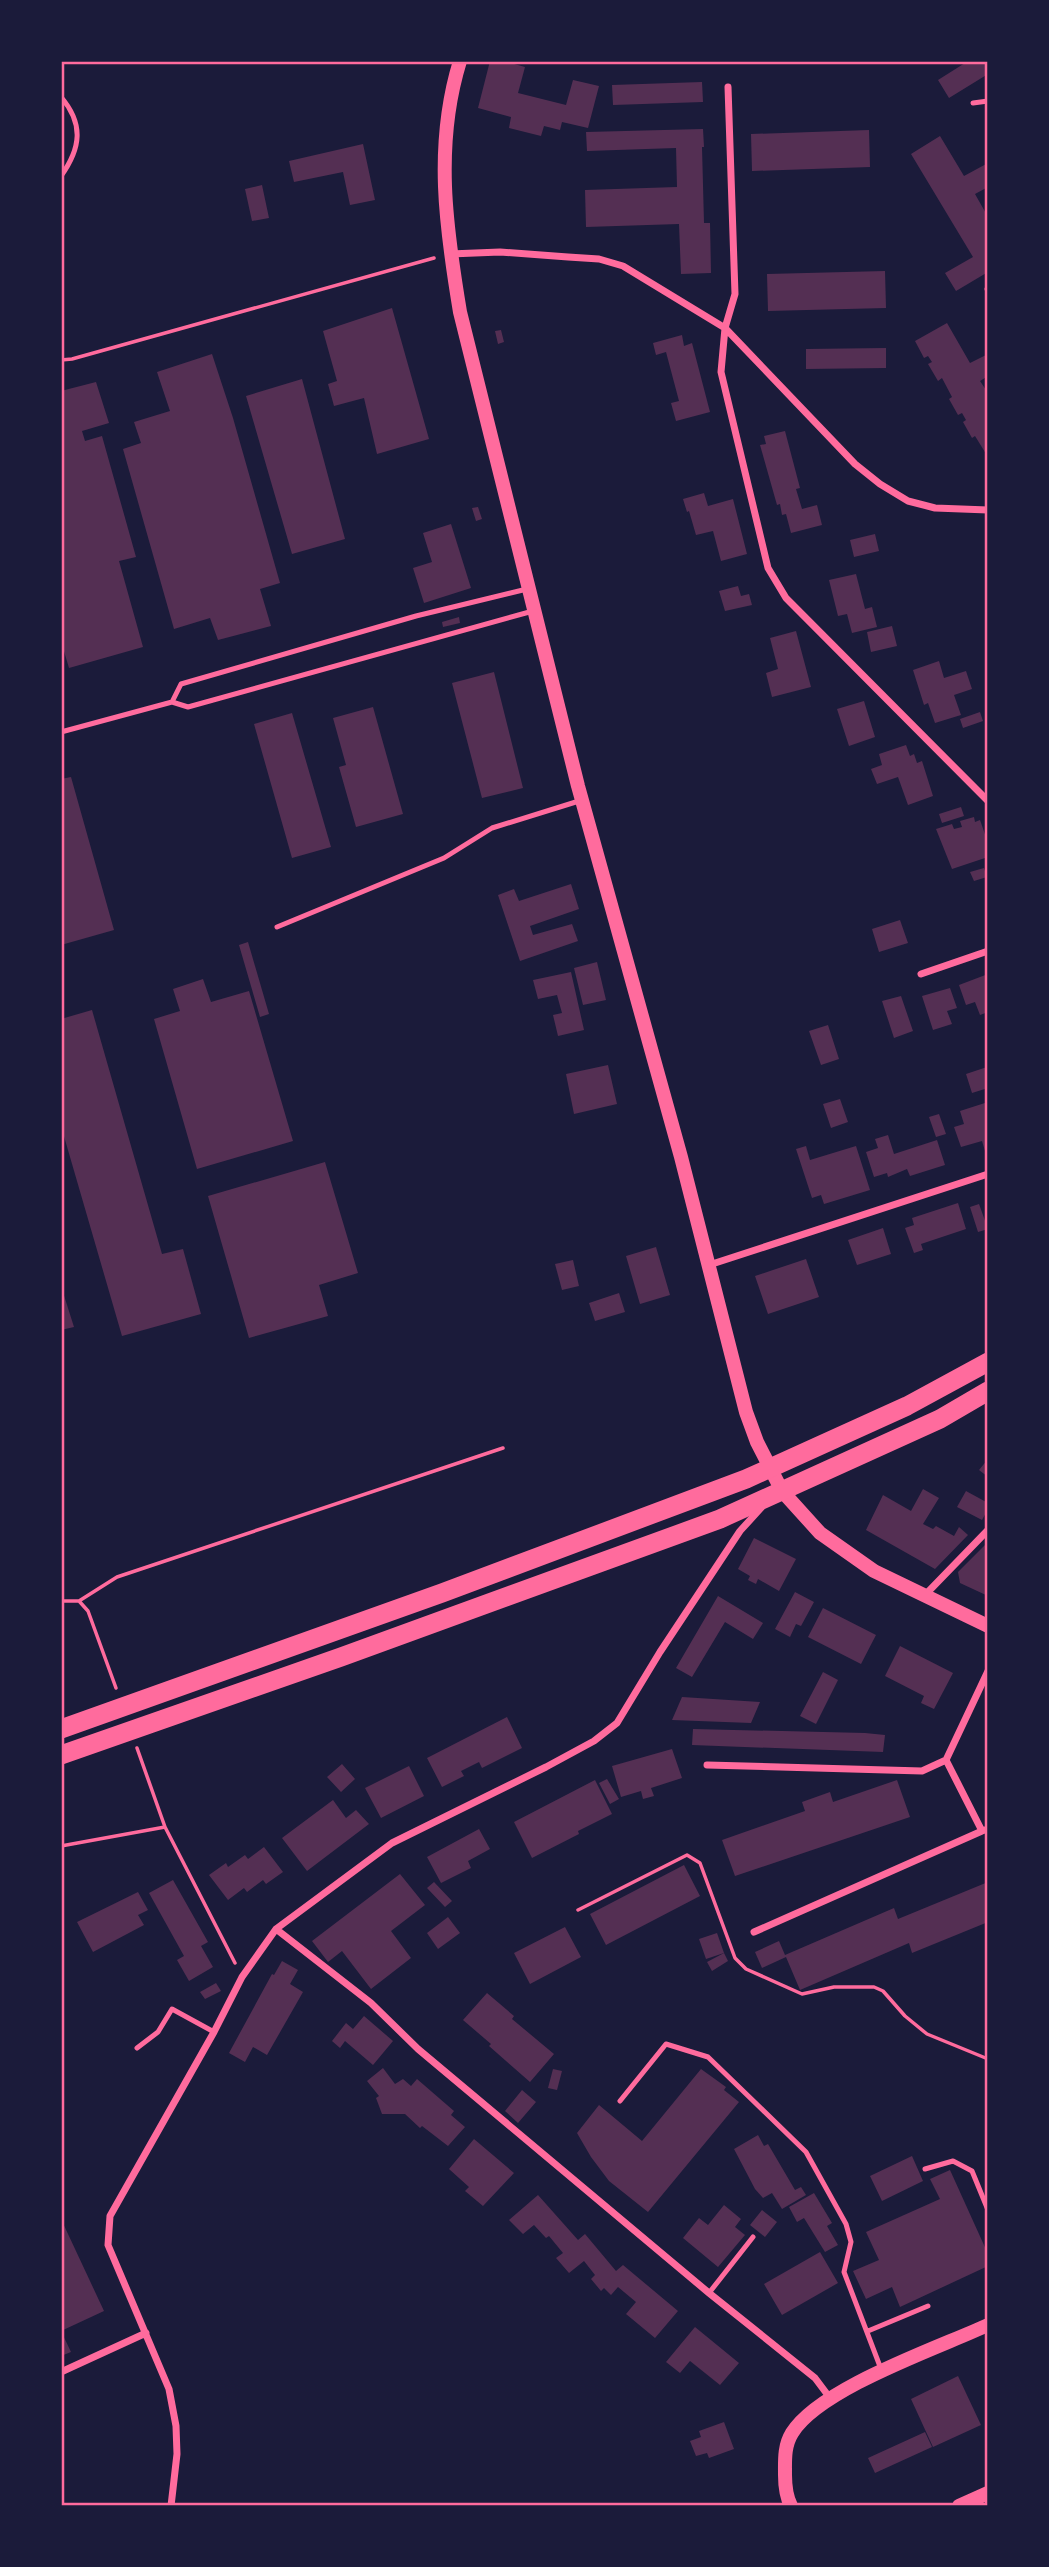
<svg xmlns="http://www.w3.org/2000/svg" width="1049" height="2567" viewBox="0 0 1049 2567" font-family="'Nunito Sans',sans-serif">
	<rect width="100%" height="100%" fill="#1b1b3a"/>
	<path fill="#542f53" d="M490,61H503L525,67L518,93L566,105L573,80L599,86L588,128L562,122L560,130L544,126L541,136L509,128L511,117L478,108Z
		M964,61H988V74L949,98L938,80L965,63Z
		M702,82L703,102L613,105L612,85Z
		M703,129L704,147H702L704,223H710L711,273L681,274L679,224L586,227L585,190L677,187L676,148L587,151L586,132Z
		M869,130L870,167L752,171L751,134Z
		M940,136L964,176L988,163V187L975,194L988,217V272L956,291L945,273L973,257L911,154Z
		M363,144L375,200L350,205L343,172L294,182L289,161Z
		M262,185L269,218L252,221L245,189Z
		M885,271L886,308L768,311L767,274Z
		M392,308L429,439L377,454L364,398L334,406L328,384L337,381L323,331Z
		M947,323L970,363L988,354V376L980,381L988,393V457L975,436L972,438L963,422L966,420L962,413L958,415L949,399L952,397L942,378L938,381L928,364L932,362L928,356L924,358L915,341Z
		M501,330L504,342L498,344L495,331Z
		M682,335L684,346L692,343L710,412L676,421L671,403L679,401L666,352L656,355L653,343Z
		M886,348V368L806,369V349Z
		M212,354L233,418L280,583L260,589L271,626L218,640L210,618L174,629L123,449L141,443L134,422L170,411L157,372Z
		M302,379L345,539L292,554L246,396Z
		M96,382L109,423L82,431L85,441L102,436L136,557L119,561L143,647L69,668L61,641V391Z
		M785,431L800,488L796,489L802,509L817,505L822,525L791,533L786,514L782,515L780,504L777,505L760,445L766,444L764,436Z
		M704,493L708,506L733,499L747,554L721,561L713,531L696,535L689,511L687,512L683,499Z
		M478,507L482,519L476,521L472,508Z
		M451,524L471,588L424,603L413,568L432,562L423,533Z
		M875,534L879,551L854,557L850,540Z
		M856,574L865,609L872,607L877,627L852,633L847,614L838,616L829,580Z
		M738,586L741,596L749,594L752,605L725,611L719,591Z
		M459,617L460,623L443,627L442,622Z
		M892,626L897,646L871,652L867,632Z
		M796,631L811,687L772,697L766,673L778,669L770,638Z
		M939,661L944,678L966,671L972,689L954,695L961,715L935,723L928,703L924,705L913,670Z
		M494,672L523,788L482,798L452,683Z
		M864,701L875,737L849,746L837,709Z
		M373,707L403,814L356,827L339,767L346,765L333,718Z
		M980,712L983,721L963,728L960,719Z
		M292,713L331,847L292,858L254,724Z
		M906,745L910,756L914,754L917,763L922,761L933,796L908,805L898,777L877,784L871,769L882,765L879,754Z
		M71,777L114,930L61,945V779Z
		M961,807L964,816L942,823L939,814Z
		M974,817L975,822L980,820L988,843V857L952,869L936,829L952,824L954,829L962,827L960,821Z
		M984,868L987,877L974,881L970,872Z
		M571,884L579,909L530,926L533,935L572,924L578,941L520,961L498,895L514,889L519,901Z
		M900,920L908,943L879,952L872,929Z
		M248,942L269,1014L260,1017L239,945Z
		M597,962L606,1000L583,1005L574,968Z
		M571,972L584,1030L558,1036L553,1015L562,1013L557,995L538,999L533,980Z
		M988,974V1012L980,1015L975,1002L966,1005L959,985Z
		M203,979L211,1002L249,991L293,1141L197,1169L154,1019L180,1011L173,989Z
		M950,988L957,1008L947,1011L952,1024L933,1030L922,996Z
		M901,996L913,1031L894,1038L882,1001Z
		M92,1010L162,1254L183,1249L201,1314L122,1336L61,1126V1019Z
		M828,1025L839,1059L821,1065L809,1031Z
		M608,1065L617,1104L574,1114L566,1074Z
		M987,1067L988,1088L972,1093L966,1074Z
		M840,1099L848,1122L831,1128L823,1104Z
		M988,1102V1150L985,1151L982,1141L961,1147L954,1127L964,1124L960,1111Z
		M939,1114L946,1134L936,1137L929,1117Z
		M888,1135L894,1154L937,1140L945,1165L910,1176L907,1169L888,1177L887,1173L874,1177L866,1152L878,1148L875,1139Z
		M806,1146L810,1160L856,1146L870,1190L824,1204L821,1195L812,1198L796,1149Z
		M325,1162L358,1273L319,1285L328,1316L249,1338L208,1196Z
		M958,1203L966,1229L921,1244L923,1250L914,1253L905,1228L914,1225L912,1218Z
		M979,1204L988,1229L978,1232L970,1207Z
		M883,1228L891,1254L857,1265L848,1240Z
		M656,1247L670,1295L640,1304L626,1256Z
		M806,1259L819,1297L768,1314L755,1276Z
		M573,1260L579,1286L562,1290L555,1264Z
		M61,1286L74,1327L61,1330Z
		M619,1293L625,1312L595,1321L589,1303Z
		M988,1459V1477L979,1470Z
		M923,1489L939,1498L923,1524L933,1529L936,1526L954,1536L959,1527L968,1535L935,1569L866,1530L883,1495L911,1511Z
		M966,1491L988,1503V1509L982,1520L957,1507Z
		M754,1538L796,1559L779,1591L758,1579L756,1584L748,1580L750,1576L738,1569Z
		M988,1542V1596L960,1583L958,1572Z
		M795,1592L814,1602L801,1626L796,1624L790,1637L775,1629Z
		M718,1596L763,1623L753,1639L725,1622L692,1677L676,1668Z
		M823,1608L876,1635L861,1664L808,1637Z
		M900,1646L953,1673L934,1709L921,1703L924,1696L885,1676Z
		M823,1672L838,1680L816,1724L800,1716Z
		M682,1697L760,1702L751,1723L672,1720Z
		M507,1717L522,1748L482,1768L479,1762L461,1771L464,1776L442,1787L427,1758Z
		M693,1729L865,1733L885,1735L883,1752L692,1745Z
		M672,1749L682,1778L651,1788L654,1796L643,1799L641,1791L621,1797L612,1766Z
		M342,1764L355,1779L341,1792L327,1777Z
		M409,1766L424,1796L381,1818L365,1788Z
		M607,1779L619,1799L610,1804L599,1783Z
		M595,1780L612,1814L578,1831L579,1834L532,1858L514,1822Z
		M897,1780L910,1817L735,1876L722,1840L805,1811L802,1802L830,1792L833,1802Z
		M333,1800L346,1818L356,1810L369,1824L307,1871L282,1838Z
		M479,1829L490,1849L468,1861L471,1868L441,1883L427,1857Z
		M264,1847L283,1872L266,1884L263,1880L247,1892L244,1888L228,1900L209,1875L226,1863L228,1867L245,1855L248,1859Z
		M684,1865L700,1896L606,1945L590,1914Z
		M400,1874L425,1905L391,1931L411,1958L371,1989L342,1951L328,1962L312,1941Z
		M173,1880L208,1942L201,1946L213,1967L189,1981L177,1960L184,1956L149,1893Z
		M434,1882L452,1901L445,1907L427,1888Z
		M988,1882V1922L912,1953L909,1943L800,1990L786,1957L762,1968L755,1952L779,1941L785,1955L894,1908L898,1919Z
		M138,1892L148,1910L138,1915L144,1925L93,1952L77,1922Z
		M448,1917L460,1933L438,1949L427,1933Z
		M565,1927L581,1957L530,1984L514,1953Z
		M717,1933L724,1953L706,1959L699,1939Z
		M724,1953L728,1961L712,1971L707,1962Z
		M282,1961L298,1970L290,1984L303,1992L267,2055L253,2047L245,2062L229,2053L272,1974L274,1975Z
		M216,1983L221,1991L205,1999L200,1992Z
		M487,1993L514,2016L512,2019L554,2054L530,2082L489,2046L491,2044L463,2020Z
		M364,2016L393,2041L373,2065L345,2041L340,2048L332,2041L346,2023L353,2029Z
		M383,2068L395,2084L403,2079L411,2086L417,2079L454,2111L451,2115L465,2127L448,2146L422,2126L420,2128L405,2114H382L376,2098L379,2096L367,2081Z
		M553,2069L562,2071L557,2090L548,2088Z
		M701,2069L726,2087L724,2090L739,2102L648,2212L609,2181L591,2157L577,2133L599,2105L642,2141Z
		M522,2090L536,2102L518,2123L505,2111Z
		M758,2135L764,2146L768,2144L795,2190L801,2187L806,2195L782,2209L772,2193L763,2198L755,2189L734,2149Z
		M474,2139L514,2173L483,2206L465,2191L469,2187L449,2169Z
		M912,2156L923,2181L882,2201L870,2176Z
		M950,2170L988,2254V2266L900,2307L892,2287L866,2299L853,2271L879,2260L866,2232L940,2199L930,2179Z
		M814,2193L832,2223L827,2226L838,2245L825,2252L804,2218L797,2222L789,2207Z
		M538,2195L578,2240L585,2234L616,2271L623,2265L678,2311L655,2338L626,2314L636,2302L618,2287L611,2295L604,2288L601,2291L591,2279L595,2275L584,2261L569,2273L556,2258L563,2253L549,2236L546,2238L534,2225L523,2234L509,2220Z
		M724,2205L741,2219L735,2227L745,2235L718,2267L683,2238L699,2218L708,2225Z
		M762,2210L777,2222L765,2237L750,2225Z
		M61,2219L104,2311L61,2331Z
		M820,2252L838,2283L782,2315L764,2284Z
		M695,2327L739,2363L720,2385L690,2361L680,2373L666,2362Z
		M61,2331L71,2352L61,2356Z
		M958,2376L981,2425L933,2447L911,2399Z
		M724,2422L734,2449L709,2458L707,2453L696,2456L690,2441L701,2437L699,2431Z
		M925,2432L932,2447L875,2473L868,2458Z"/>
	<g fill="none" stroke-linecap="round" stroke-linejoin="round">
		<path stroke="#ff6b9d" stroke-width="3.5" d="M61,360L72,359L434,258
			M61,1601H79L88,1611L116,1688
			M79,1601L117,1577L503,1448
			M137,1748L165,1827L235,1963
			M61,1846L165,1827
			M578,1910L687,1855L700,1863L735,1958L746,1969L802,1994L834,1987H874L883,1991L905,2016L927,2034L988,2059"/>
		<path stroke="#ff6b9d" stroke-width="5" d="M61,97C84,124 81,148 61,176
			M973,103L988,101
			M987,289H988
			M172,702L181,684L416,616L527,589
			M61,732L172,702L188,707L533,611
			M277,927L444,858L492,828L579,801
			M137,2048L158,2032L172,2009L214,2032
			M620,2101L666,2044L708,2057L806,2152L846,2224L851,2242L844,2272L881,2369
			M925,2169L953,2161L972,2171L988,2210
			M709,2293L753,2237
			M868,2331L928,2306"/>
		<path stroke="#ff6b9d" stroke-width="7" d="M728,87L735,294L725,328L721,372L768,568L786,598L988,801
			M450,254L500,252L568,257L599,259L623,266L725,328L855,464L880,484L908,501L935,508L988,510
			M921,974L988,951
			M709,1265L988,1174
			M925,1595L988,1530
			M946,1760L982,1831L988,1829
			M707,1765L922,1771L946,1760L988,1671
			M276,1929L371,2003L418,2049L709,2293L815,2378L830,2398
			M754,1932L982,1831
			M61,2372L146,2333
			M171,2506L177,2454L176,2426L169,2389L108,2245L110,2216L214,2032L242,1977L276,1929L392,1843L546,1767L594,1741L617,1723L660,1652L740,1531L761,1508"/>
		<path stroke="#ff6b9d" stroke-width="14" d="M460,61C434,145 446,228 460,312L578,786L681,1157L746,1412L757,1442L782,1491L820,1533L874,1571L988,1626
			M791,2506C786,2496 785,2486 785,2475C785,2460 784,2446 792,2433C820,2388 938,2348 988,2325
			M959,2506L988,2493"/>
		<path stroke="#ff6b9d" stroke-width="19" d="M61,1729L442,1593L746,1479L907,1406L988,1362
			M61,1755L341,1657L720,1519L940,1419L988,1391"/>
	</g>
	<rect width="1049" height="2567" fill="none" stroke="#1b1b3a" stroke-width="126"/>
	<rect x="63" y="63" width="923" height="2441" fill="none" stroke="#ff6b9d" stroke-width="2.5"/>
</svg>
